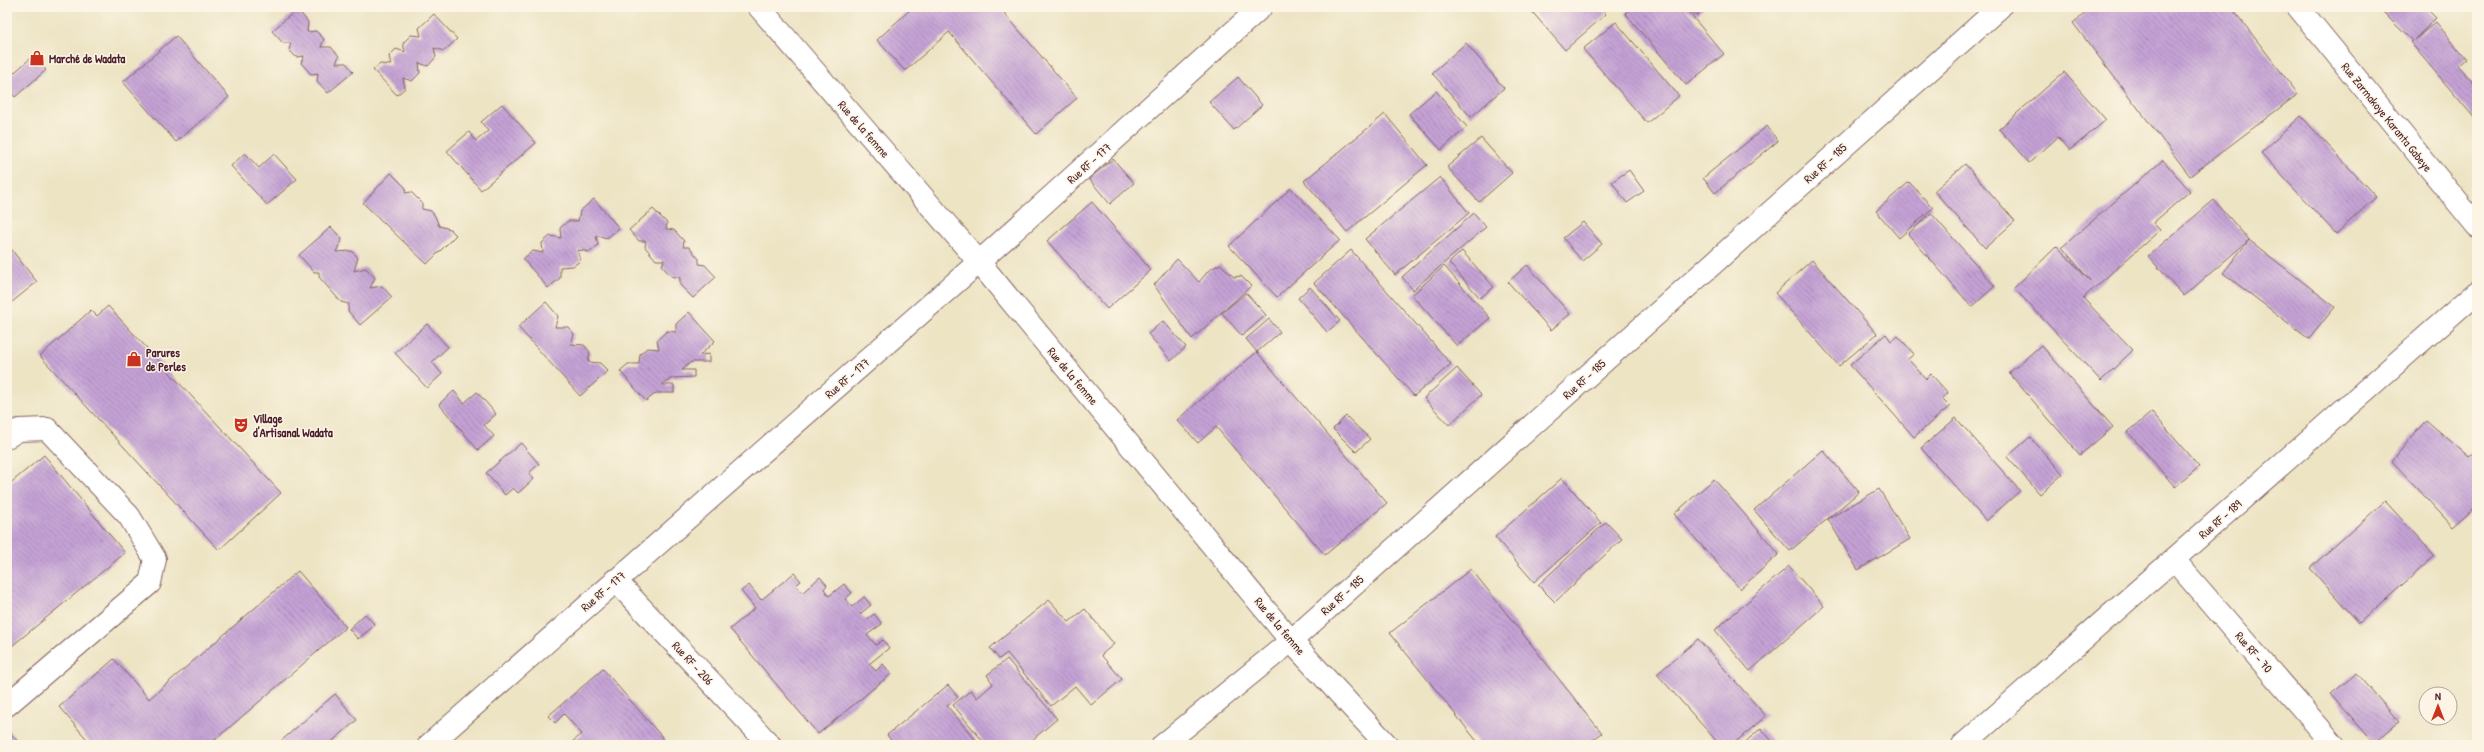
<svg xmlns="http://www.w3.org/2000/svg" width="2484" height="752" viewBox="0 0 2484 752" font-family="'Patrick Hand',sans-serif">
	<defs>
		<pattern id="building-back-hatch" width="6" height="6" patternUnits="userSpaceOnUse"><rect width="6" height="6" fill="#c4a2d5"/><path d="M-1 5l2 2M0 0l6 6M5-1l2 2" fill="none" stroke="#a183ad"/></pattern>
	</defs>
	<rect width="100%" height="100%" fill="#fcf5e5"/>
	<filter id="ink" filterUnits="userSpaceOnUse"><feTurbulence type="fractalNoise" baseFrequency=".025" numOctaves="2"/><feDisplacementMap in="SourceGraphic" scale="8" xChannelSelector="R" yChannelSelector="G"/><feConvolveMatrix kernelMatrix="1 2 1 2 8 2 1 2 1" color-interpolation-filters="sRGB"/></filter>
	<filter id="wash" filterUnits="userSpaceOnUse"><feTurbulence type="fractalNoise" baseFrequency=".012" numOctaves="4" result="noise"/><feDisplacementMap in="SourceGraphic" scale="16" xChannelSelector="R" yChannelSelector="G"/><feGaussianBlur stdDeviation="0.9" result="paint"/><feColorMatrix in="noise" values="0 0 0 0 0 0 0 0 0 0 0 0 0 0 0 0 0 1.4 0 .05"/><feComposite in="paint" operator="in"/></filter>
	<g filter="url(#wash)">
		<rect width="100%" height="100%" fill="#ede4c4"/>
		<g id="blocks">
			<path fill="url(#building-back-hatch)" d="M913,7H999L1077,98L1036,134L949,32L905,71L877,40Z
				M1528,7H1600L1606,14L1565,50Z
				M1632,7H1704L1697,16L1685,8L1724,54L1686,85L1625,13Z
				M2093,7H2231L2298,94L2190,176L2073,23Z
				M2378,7H2425L2436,18L2414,40L2436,22L2466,59L2458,66L2477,87V121L2410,42L2412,41Z
				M297,9L308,22L307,32L316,31L324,39L321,47H331L339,56L336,63H346L353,72L328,93L317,81L318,73L311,74L301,63L304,56L296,57L289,50L291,43H283L272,31Z
				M434,14L457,39L444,51L434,48L436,57L428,66L419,63L420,73L412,81L403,78L405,88L397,95L373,70L380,64L391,65L389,56L396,49L405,52L403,43L411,35L421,36L419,28Z
				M1616,22L1679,96L1647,123L1583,49Z
				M176,36L229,97L176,142L123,82Z
				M1466,43L1504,88L1471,117L1432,73Z
				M33,56L46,70L15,97L7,88V79Z
				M2064,72L2106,120L2070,150L2058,137L2029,163L1999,129Z
				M1238,77L1262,105L1234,130L1209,102Z
				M1436,91L1467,127L1441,150L1409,114Z
				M502,104L536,143L481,190L447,151L469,132L476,141L488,131L481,122Z
				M1385,114L1427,165L1347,232L1304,181Z
				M2301,116L2376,197L2336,234L2261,153Z
				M1767,126L1778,141L1715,193L1703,178Z
				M1481,138L1512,173L1479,202L1447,167Z
				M245,153L259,168L274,154L297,179L267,205L231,166Z
				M1113,159L1134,183L1110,204L1089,179Z
				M2163,160L2190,191L2153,223L2160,230L2083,298L2133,350L2101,381L2014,288L2057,246L2090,281L2062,247Z
				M1965,164L2015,221L1985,248L1934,191Z
				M1629,170L1644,191L1627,203L1612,182Z
				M391,173L406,188L405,193L411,192L422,203V209L431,211L435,216L439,226L450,229L456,235L427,264L363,203Z
				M1440,177L1469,213L1395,275L1365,239Z
				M1909,182L1933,208L1899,238L1876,211Z
				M1291,188L1340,240L1277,297L1229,246Z
				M594,199L619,228L607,238L596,235L598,245L590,252L578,250L580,261L573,266L560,267V278L548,288L523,259L533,251L543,253L542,243L550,236L561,238L560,228L568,221H578L580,211Z
				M2214,200L2249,240L2335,307L2309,339L2223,273L2249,240L2184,296L2148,256Z
				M1092,202L1151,270L1107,309L1047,241Z
				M653,209L667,223L666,229L674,230L684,241L683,247H689L699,259V264L705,265L716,277L693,298L680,285V278L671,276L662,266L664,260H656L645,247L646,241H639L629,230Z
				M1474,213L1486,227L1413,290L1402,277Z
				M1931,213L1995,286L1972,307L1908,234Z
				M1583,222L1602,244L1582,261L1563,238Z
				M331,227L342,239L336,252L352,251L358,258L354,271L366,268L375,278L370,288L382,286L392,297L360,325L348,311L349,304L341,302L319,277V272H314L299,255Z
				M7,244L37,282L7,306Z
				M1351,250L1451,364L1414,396L1314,283Z
				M1462,251L1494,287L1480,298L1449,263Z
				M1177,259L1199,282L1209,270L1220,264L1234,277L1241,276L1251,286L1192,339L1154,285Z
				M1812,260L1877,334L1839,366L1775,293Z
				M1527,265L1570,314L1551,330L1508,282Z
				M1444,266L1490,318L1457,346L1412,295Z
				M1310,287L1340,321L1327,332L1298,298Z
				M1246,293L1266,315L1242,336L1222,313Z
				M546,302L558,316L555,327H568L574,334L571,344L584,345L590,352L588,362L600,363L608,371L580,396L518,327Z
				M108,306L281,493L219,550L40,356L91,310L97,316Z
				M689,312L715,341L700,355L709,354V362H691L682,370H694V377L672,378L662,385H674V393H656L646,401L620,371L628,364H639L640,354L647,348L659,349L657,340L667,331L676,332V324Z
				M1269,319L1280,332L1257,352L1246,339Z
				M1163,321L1186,347L1171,361L1148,334Z
				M427,324L448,347L432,362L442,374L427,388L395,353Z
				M1886,334L1891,341L1898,336L1914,354L1908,359L1926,379L1931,374L1948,393L1942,398L1950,406L1914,437L1850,365Z
				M2041,345L2113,427L2080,455L2009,373Z
				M1257,352L1387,503L1325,555L1216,427L1198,443L1177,420Z
				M1457,368L1481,395L1449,425L1424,398Z
				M454,391L464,403L477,392L496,414L484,425L494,436L478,450L439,404Z
				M2152,412L2199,467L2175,487L2128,432Z
				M1346,416L1370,439L1356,452L1333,429Z
				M1956,418L2020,491L1986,521L1921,448Z
				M2426,420L2469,457L2477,451V506L2453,527L2392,461Z
				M2030,437L2063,474L2040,494L2007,457Z
				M521,443L539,464L529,473L534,479L518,493L513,488L505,495L486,473Z
				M1823,450L1859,492L1790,551L1754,510Z
				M44,455L125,553L7,650V486Z
				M1562,478L1601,523L1534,582L1495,537Z
				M1714,479L1779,554L1740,589L1674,514Z
				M1879,489L1910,539L1858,570L1828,519Z
				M2385,501L2435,556L2359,623L2310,568Z
				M1606,522L1622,539L1555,602L1538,585Z
				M1789,566L1824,606L1750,671L1715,630Z
				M1471,569L1602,733L1586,745H1480L1390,633Z
				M298,571L346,627L209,745H92L59,707L114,659L149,699Z
				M794,573L801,581L796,585L802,593L820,577L827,585L824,589L829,596L844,584L852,593L845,599L852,607L864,597L871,605L860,614L866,620L874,614L882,624L867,635L876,645L883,640L889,648L869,664L876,671L883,664L891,674L818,734L730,629L755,608L741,591L749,585L761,600Z
				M1049,600L1069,622L1085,609L1114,644L1101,655L1122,679L1091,705L1075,686L1051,706L1007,653L999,659L990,648Z
				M365,614L375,625L358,639L349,629Z
				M1698,639L1766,716L1732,745H1720L1657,674Z
				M1007,659L1057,719L1026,745H986L953,705L971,690L977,698L993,684L987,675Z
				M603,669L669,745H575L572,742L582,734L564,714L555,723L548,716Z
				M2357,673L2399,722L2374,743L2331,694Z
				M948,685L958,697L947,706L980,745H895L887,735Z
				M335,694L357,720L328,745H285L281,741Z
				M1761,728L1775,745H1742Z
				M7,729L21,745H7Z"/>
		</g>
	</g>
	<g filter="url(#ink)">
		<use href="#blocks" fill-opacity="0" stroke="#836461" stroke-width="1"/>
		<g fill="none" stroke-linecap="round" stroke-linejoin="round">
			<defs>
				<path id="lane" d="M7,437L19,430L47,429L129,516L155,559L150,583L7,705"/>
				<path id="street" d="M759,7L979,262L1291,641L1387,745
					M2298,7L2477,226
					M2174,560L2334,745
					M615,580L770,745
					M429,745L979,262L1261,7
					M1163,745L1291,641L2000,7
					M1963,745L2477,292"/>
			</defs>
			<use href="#lane" stroke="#836461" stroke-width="24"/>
			<use href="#street" stroke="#836461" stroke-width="24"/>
			<use href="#lane" stroke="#fff" stroke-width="22"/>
			<use href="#street" stroke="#fff" stroke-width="22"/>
		</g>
	</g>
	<defs>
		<symbol id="shop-bare" viewBox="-9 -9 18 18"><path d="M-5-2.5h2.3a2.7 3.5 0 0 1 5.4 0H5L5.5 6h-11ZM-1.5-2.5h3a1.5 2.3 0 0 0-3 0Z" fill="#c8321e" stroke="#fcf5e5" stroke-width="2.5" paint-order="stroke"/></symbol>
		<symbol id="theatre-bare" viewBox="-9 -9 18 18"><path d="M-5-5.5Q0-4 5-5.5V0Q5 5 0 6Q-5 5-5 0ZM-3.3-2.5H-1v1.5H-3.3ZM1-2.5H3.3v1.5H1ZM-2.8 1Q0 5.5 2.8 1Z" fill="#c8321e" stroke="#fcf5e5" stroke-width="2.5" paint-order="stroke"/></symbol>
	</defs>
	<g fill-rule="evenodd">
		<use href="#shop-bare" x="26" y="47" width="22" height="22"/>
		<use href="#shop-bare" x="123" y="348" width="22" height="22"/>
		<use href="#theatre-bare" x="230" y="414" width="22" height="22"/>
	</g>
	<g text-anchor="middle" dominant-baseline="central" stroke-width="3" stroke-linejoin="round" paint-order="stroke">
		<g font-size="12" font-weight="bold" fill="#4a1f2b" stroke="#fcf5e5" text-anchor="start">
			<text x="49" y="58">Marché de Wadata</text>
			<text x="146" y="352">Parures<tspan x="146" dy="14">de Perles</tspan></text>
			<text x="253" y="418">Village<tspan x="253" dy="14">d'Artisanal Wadata</tspan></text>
		</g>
		<g font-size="12" fill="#4a1f2b" stroke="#fcf5e5">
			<text transform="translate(2387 117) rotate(51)">Rue Zarmakoye Karanta Gabeye</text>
			<text transform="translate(864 129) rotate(49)">Rue de la femme</text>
			<text transform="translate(1089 163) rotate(-42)">Rue RF - 177</text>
			<text transform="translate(1825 163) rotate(-42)">Rue RF - 185</text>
			<text transform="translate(1073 376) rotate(50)">Rue de la femme</text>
			<text transform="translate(847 378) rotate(-41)">Rue RF - 177</text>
			<text transform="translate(1584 379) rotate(-42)">Rue RF - 185</text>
			<text transform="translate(2220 519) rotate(-41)">Rue RF - 189</text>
			<text transform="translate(603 591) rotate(-41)">Rue RF - 177</text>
			<text transform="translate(1342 595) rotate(-42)">Rue RF - 185</text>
			<text transform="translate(1280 626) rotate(50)">Rue de la femme</text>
			<text transform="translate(2254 652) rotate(49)">Rue RF - 70</text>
			<text transform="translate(693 663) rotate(47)">Rue RF - 206</text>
		</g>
	</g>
	<rect width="2484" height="752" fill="none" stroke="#fcf5e5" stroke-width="24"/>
	<g transform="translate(2438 706)"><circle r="19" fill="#fcf5e5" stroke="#b59f9b"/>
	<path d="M0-3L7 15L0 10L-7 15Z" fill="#c8321e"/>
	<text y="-6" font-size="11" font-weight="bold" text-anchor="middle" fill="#4a1f2b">N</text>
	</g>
</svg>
